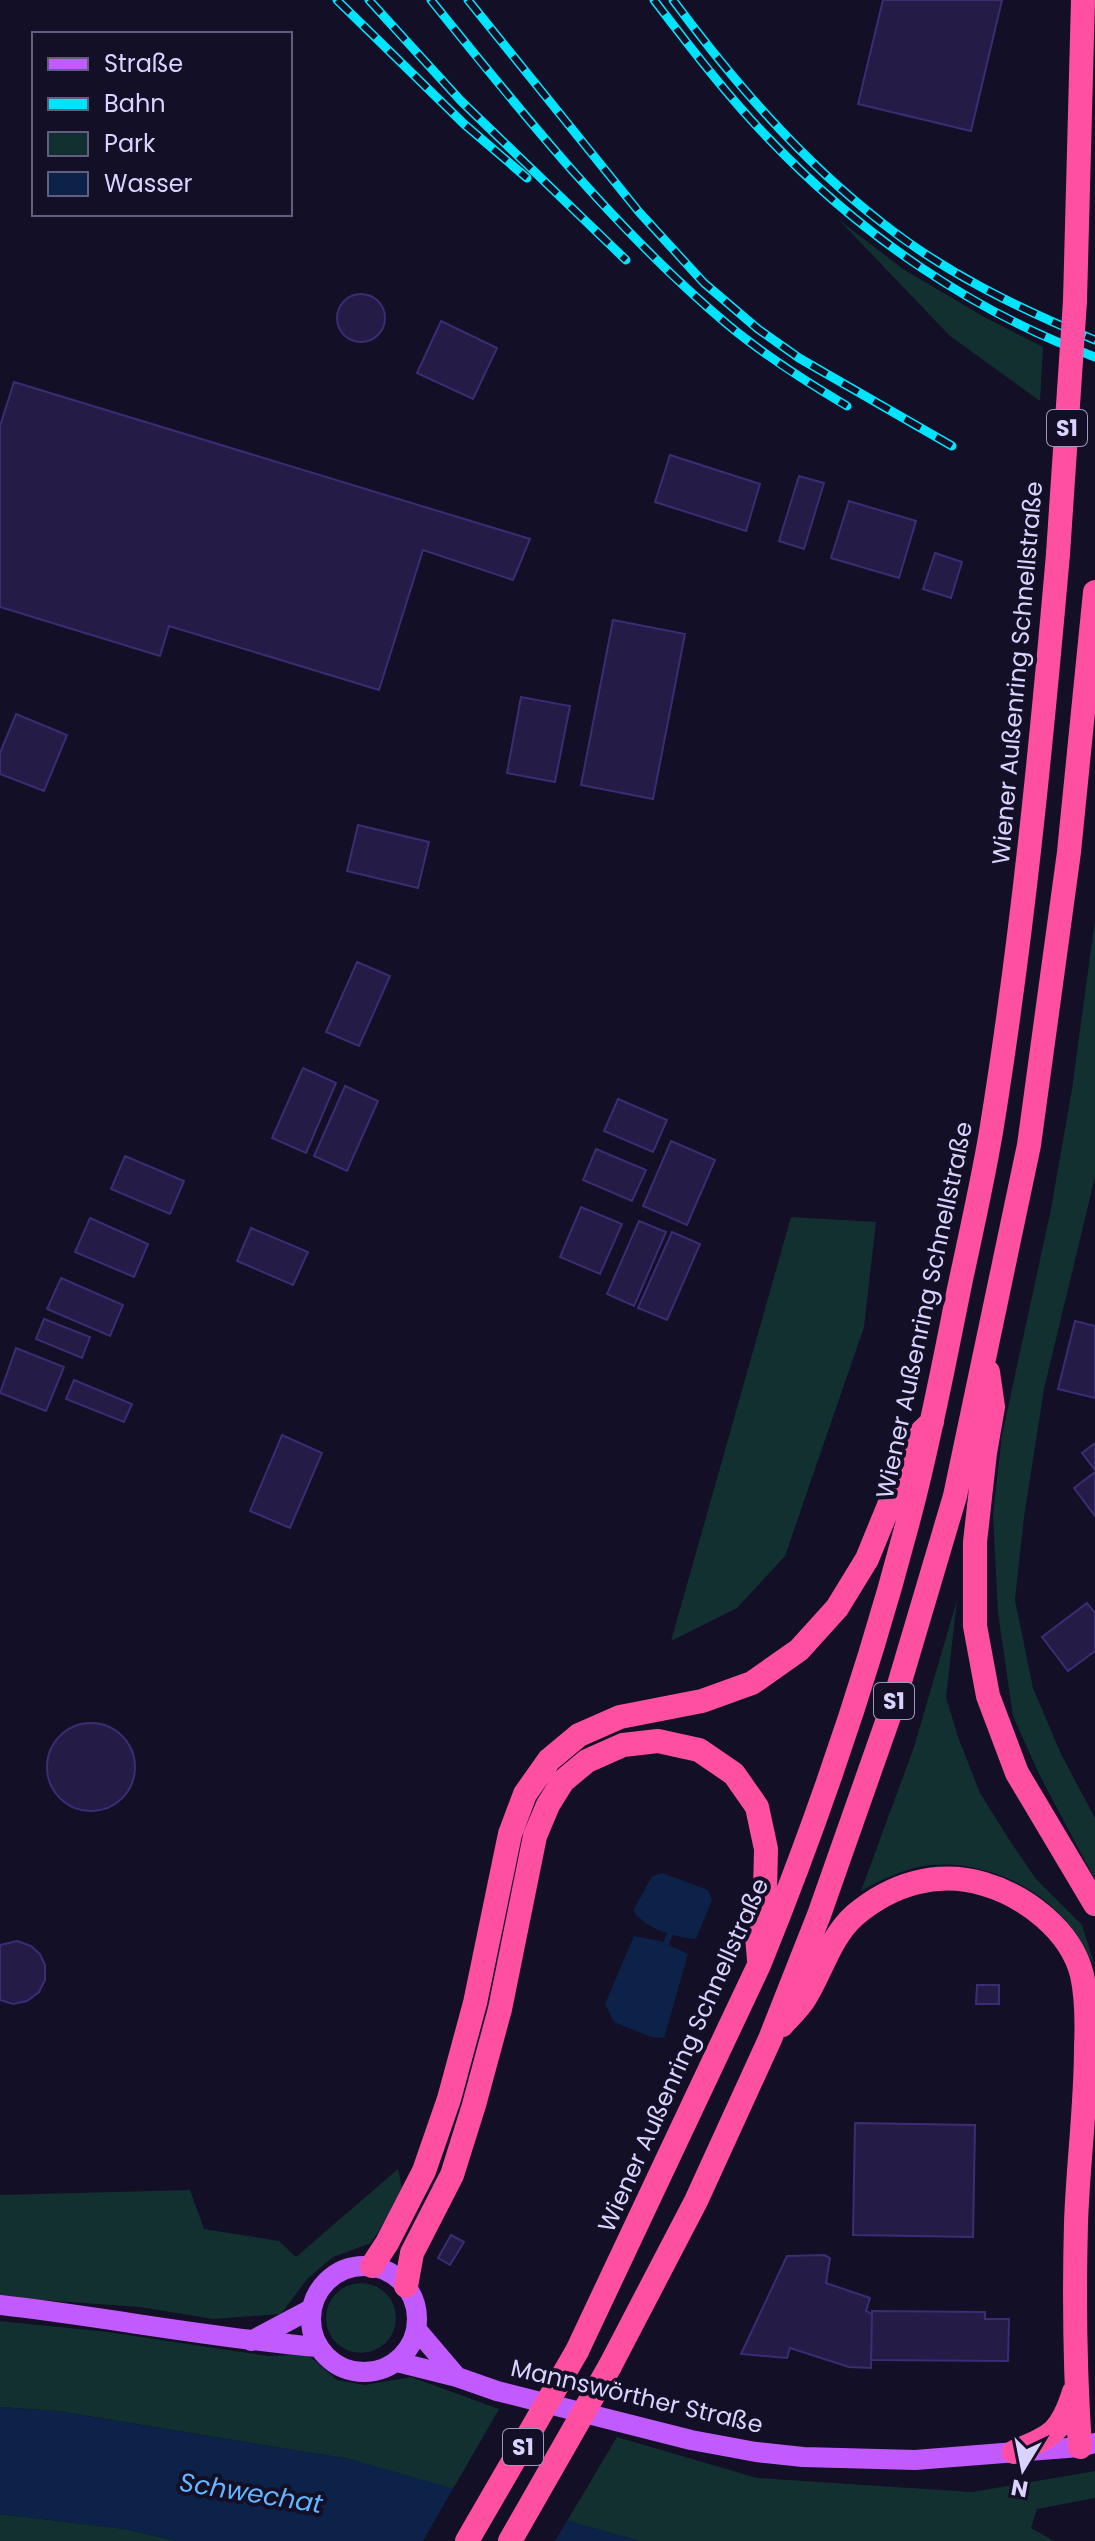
<svg xmlns="http://www.w3.org/2000/svg" width="1095" height="2541" viewBox="0 0 1095 2541" font-family="Poppins,sans-serif">
	<rect width="100%" height="100%" fill="#130f26"/>
	<path fill="#12302f" d="M839,220L903,269L986,318L1043,347L1040,401L950,336Z
		M1095,920V1177L1044,1389L1024,1517L1015,1600L1033,1688L1061,1754L1095,1818V1880L1039,1774L1013,1716L998,1613L993,1514L1002,1435L1051,1209L1072,1089Z
		M791,1217L876,1222L864,1327L785,1556L737,1608L671,1641Z
		M957,1600L946,1697L958,1737L980,1793L1010,1841L1036,1879L1082,1925L1095,1966C1087,1954 1080,1940 1072,1929C1041,1886 983,1860 930,1865C905,1868 883,1879 861,1891L914,1747Z
		M398,2169L403,2193L371,2243L333,2257L307,2279L281,2314L213,2319L139,2307L0,2297V2195L190,2190L204,2229L279,2241L296,2257Z
		M326 2318a35 35 0 1 1 70 0a35 35 0 1 1-70 0Z
		M0,2321L108,2332L268,2356L307,2354L337,2380L365,2385L411,2377L499,2409L453,2489L349,2459L57,2411L0,2407Z
		M617,2437L757,2478L972,2492L1095,2471V2498L1037,2509L1031,2528L1054,2541H640L567,2521Z
		M0,2514L125,2529L177,2541H0Z"/>
	<path fill="#0c2248" d="M662,1873L708,1890L712,1900L696,1939C672,1937 647,1929 633,1911L652,1876Z
		M634,1936L660,1941L688,1954L664,2038L651,2037L614,2022L605,2004Z
		M0,2407L57,2411L349,2459L640,2541H177L125,2529L0,2514Z"/>
	<path fill="#130f26" d="M455,2485L569,2517L555,2541H423Z"/>
	<g fill="none" stroke-linecap="round" stroke-linejoin="round">
		<path stroke="#0c2248" stroke-width="6" d="M666,1944L670,1933"/>
	</g>
	<path fill="#241b47" stroke="#3b2d73" stroke-width="2" d="M883,0H1002L971,131L858,104Z
		M337 318a24 24 0 1 1 48 0a24 24 0 1 1-48 0Z
		M441,321L497,348L473,399L417,373Z
		M14,382L530,539L513,580L423,550L379,690L169,626L160,656L0,607V426Z
		M670,455L760,484L746,531L655,502Z
		M799,476L824,483L804,549L779,541Z
		M849,501L916,521L899,578L831,558Z
		M935,553L962,562L951,598L923,589Z
		M613,620L685,634L653,799L581,785Z
		M521,697L570,706L555,782L507,773Z
		M16,714L67,735L44,791L0,774V753Z
		M358,825L429,842L418,888L347,871Z
		M357,962L390,976L359,1046L326,1032Z
		M303,1068L336,1083L306,1153L272,1138Z
		M345,1086L378,1101L347,1171L314,1156Z
		M618,1099L667,1120L653,1152L604,1131Z
		M671,1141L715,1160L687,1225L643,1206Z
		M596,1149L646,1170L632,1201L583,1180Z
		M125,1156L184,1181L170,1214L111,1189Z
		M581,1207L622,1224L600,1274L560,1257Z
		M90,1218L148,1244L134,1277L75,1252Z
		M639,1221L666,1232L634,1306L607,1294Z
		M251,1228L308,1252L293,1285L237,1261Z
		M672,1232L700,1244L667,1320L638,1308Z
		M61,1278L123,1305L110,1336L47,1309Z
		M44,1319L90,1337L82,1358L36,1339Z
		M1075,1321L1095,1326V1398L1058,1389Z
		M16,1348L64,1367L46,1411L0,1393Z
		M74,1380L132,1404L124,1422L66,1399Z
		M282,1435L322,1453L290,1528L250,1511Z
		M1095,1443V1470L1082,1453Z
		M1095,1472V1516L1074,1488Z
		M1087,1603L1095,1613V1651L1068,1671L1042,1637Z
		M47 1767a44 44 0 1 1 88 0a44 44 0 1 1-88 0Z
		M17,1941L31,1946L40,1954L45,1965V1980L39,1992L27,2001L13,2004L0,2000V1945Z
		M977,1985H999V2004H976Z
		M855,2123L975,2125L973,2237L853,2235Z
		M451,2235L464,2242L450,2265L438,2258Z
		M824,2255L830,2258L826,2283L870,2298L866,2311L872,2314L871,2368L849,2367L790,2348L787,2358L741,2354L787,2256Z
		M872,2311L985,2312V2319H1009L1008,2361L871,2360Z"/>
	<g fill="none" stroke-linecap="round" stroke-linejoin="round">
		<path stroke="#c25bff" stroke-width="20" d="M311 2319a53 53 0 1 1 106 0a53 53 0 1 1-106 0Z
			M0,2305C106,2317 211,2338 317,2347
			M417,2330L457,2377
			M251,2341L311,2309
			M397,2362L457,2377L497,2391L691,2440L756,2452L803,2457L915,2460L1080,2447L1095,2443"/>
		<path stroke="#ff4fa3" stroke-width="24" d="M1075,301L1083,0
			M988,1372L993,1407L985,1453L975,1542V1626L988,1696L1017,1773L1095,1904
			M782,2025C789,2017 799,2008 805,1998C822,1971 830,1937 855,1915C892,1884 937,1870 984,1884C1025,1896 1071,1930 1082,1975C1087,1998 1087,2024 1086,2047C1086,2106 1078,2164 1076,2223C1074,2297 1075,2373 1080,2447
			M372,2266L387,2243L424,2171L449,2099L475,2003L510,1834L525,1794L549,1760L579,1735L620,1717L702,1701L752,1683L799,1650L837,1608L867,1559L894,1493L907,1446L932,1422
			M406,2286L412,2253L452,2175L474,2105L500,2009L535,1836L548,1805L563,1781L587,1761L623,1745L658,1741L699,1750L734,1774L757,1807L766,1849L765,1892L756,1924L759,1960
			M577,2351L759,1965C819,1817 871,1665 911,1510C930,1437 944,1363 959,1289C970,1237 982,1185 991,1132C1022,941 1041,748 1058,554
			M610,2366L696,2201L770,2039L819,1915L893,1705L955,1496L1029,1145L1069,852L1095,592
			M1014,2452C1052,2436 1061,2433 1074,2392"/>
		<defs>
			<path id="rail" d="M337,0L464,124L527,178
				M369,0L461,101L626,260
				M431,0C523,114 614,229 727,324C764,355 805,381 847,406
				M468,0L639,212L704,283L758,329L799,358L952,446
				M654,0C691,48 728,97 770,140C861,235 971,311 1095,357
				M673,0C734,82 800,159 881,222C945,273 1020,309 1095,340"/>
		</defs>
		<use href="#rail" stroke="#00e5ff" stroke-width="9"/>
		<use href="#rail" stroke="#130f26" stroke-width="6" stroke-dasharray="18" stroke-linecap="butt"/>
		<path stroke="#ff4fa3" stroke-width="24" d="M1058,554L1075,301
			M467,2541L577,2351
			M510,2541L610,2366"/>
	</g>
	<g text-anchor="middle" dominant-baseline="central" stroke-width="8" stroke-linejoin="round" paint-order="stroke">
		<g fill="#130f26" stroke="#9e99be" stroke-width="2">
			<rect x="1047" y="410" width="40" height="36" rx="6"/>
			<rect x="874" y="1683" width="40" height="36" rx="6"/>
			<rect x="503" y="2429" width="40" height="36" rx="6"/>
		</g>
		<g font-size="22" font-weight="bold" fill="#d9d4ff">
			<text x="1067" y="428">S1</text>
			<text x="894" y="1701">S1</text>
			<text x="523" y="2447">S1</text>
		</g>
		<g font-size="24" fill="#d9d4ff" stroke="#130f26">
			<text transform="translate(1017 673) rotate(-85)">Wiener Außenring Schnellstraße</text>
			<text transform="translate(924 1310) rotate(-78)">Wiener Außenring Schnellstraße</text>
			<text transform="translate(683 2055) rotate(-66)">Wiener Außenring Schnellstraße</text>
			<text transform="translate(637 2396) rotate(13)">Mannswörther Straße</text>
		</g>
		<g font-size="26" font-style="italic" fill="#62b6ff" stroke="#130f26">
			<text transform="translate(251 2493) rotate(9)">Schwechat</text>
		</g>
	</g>
	<rect x="32" y="32" width="260" height="184" fill="#130f26" stroke="#625e7d" stroke-width="2"/>
	<rect x="48" y="58" width="40" height="12" fill="#c25bff" stroke="#625e7d" stroke-width="2"/>
	<text x="104" y="72" font-size="24" fill="#d9d4ff">Straße</text>
	<rect x="48" y="98" width="40" height="12" fill="#00e5ff" stroke="#625e7d" stroke-width="2"/>
	<text x="104" y="112" font-size="24" fill="#d9d4ff">Bahn</text>
	<rect x="48" y="132" width="40" height="24" fill="#12302f" stroke="#625e7d" stroke-width="2"/>
	<text x="104" y="152" font-size="24" fill="#d9d4ff">Park</text>
	<rect x="48" y="172" width="40" height="24" fill="#0c2248" stroke="#625e7d" stroke-width="2"/>
	<text x="104" y="192" font-size="24" fill="#d9d4ff">Wasser</text>
	<g transform="translate(1023 2469) rotate(190)" stroke="#130f26" stroke-width="6" paint-order="stroke">
	<path d="M0-6L14 30L0 20L-14 30Z" fill="#d9d4ff"/>
	<text y="-12" font-size="22" font-weight="bold" text-anchor="middle" fill="#d9d4ff">N</text>
	</g>
</svg>
